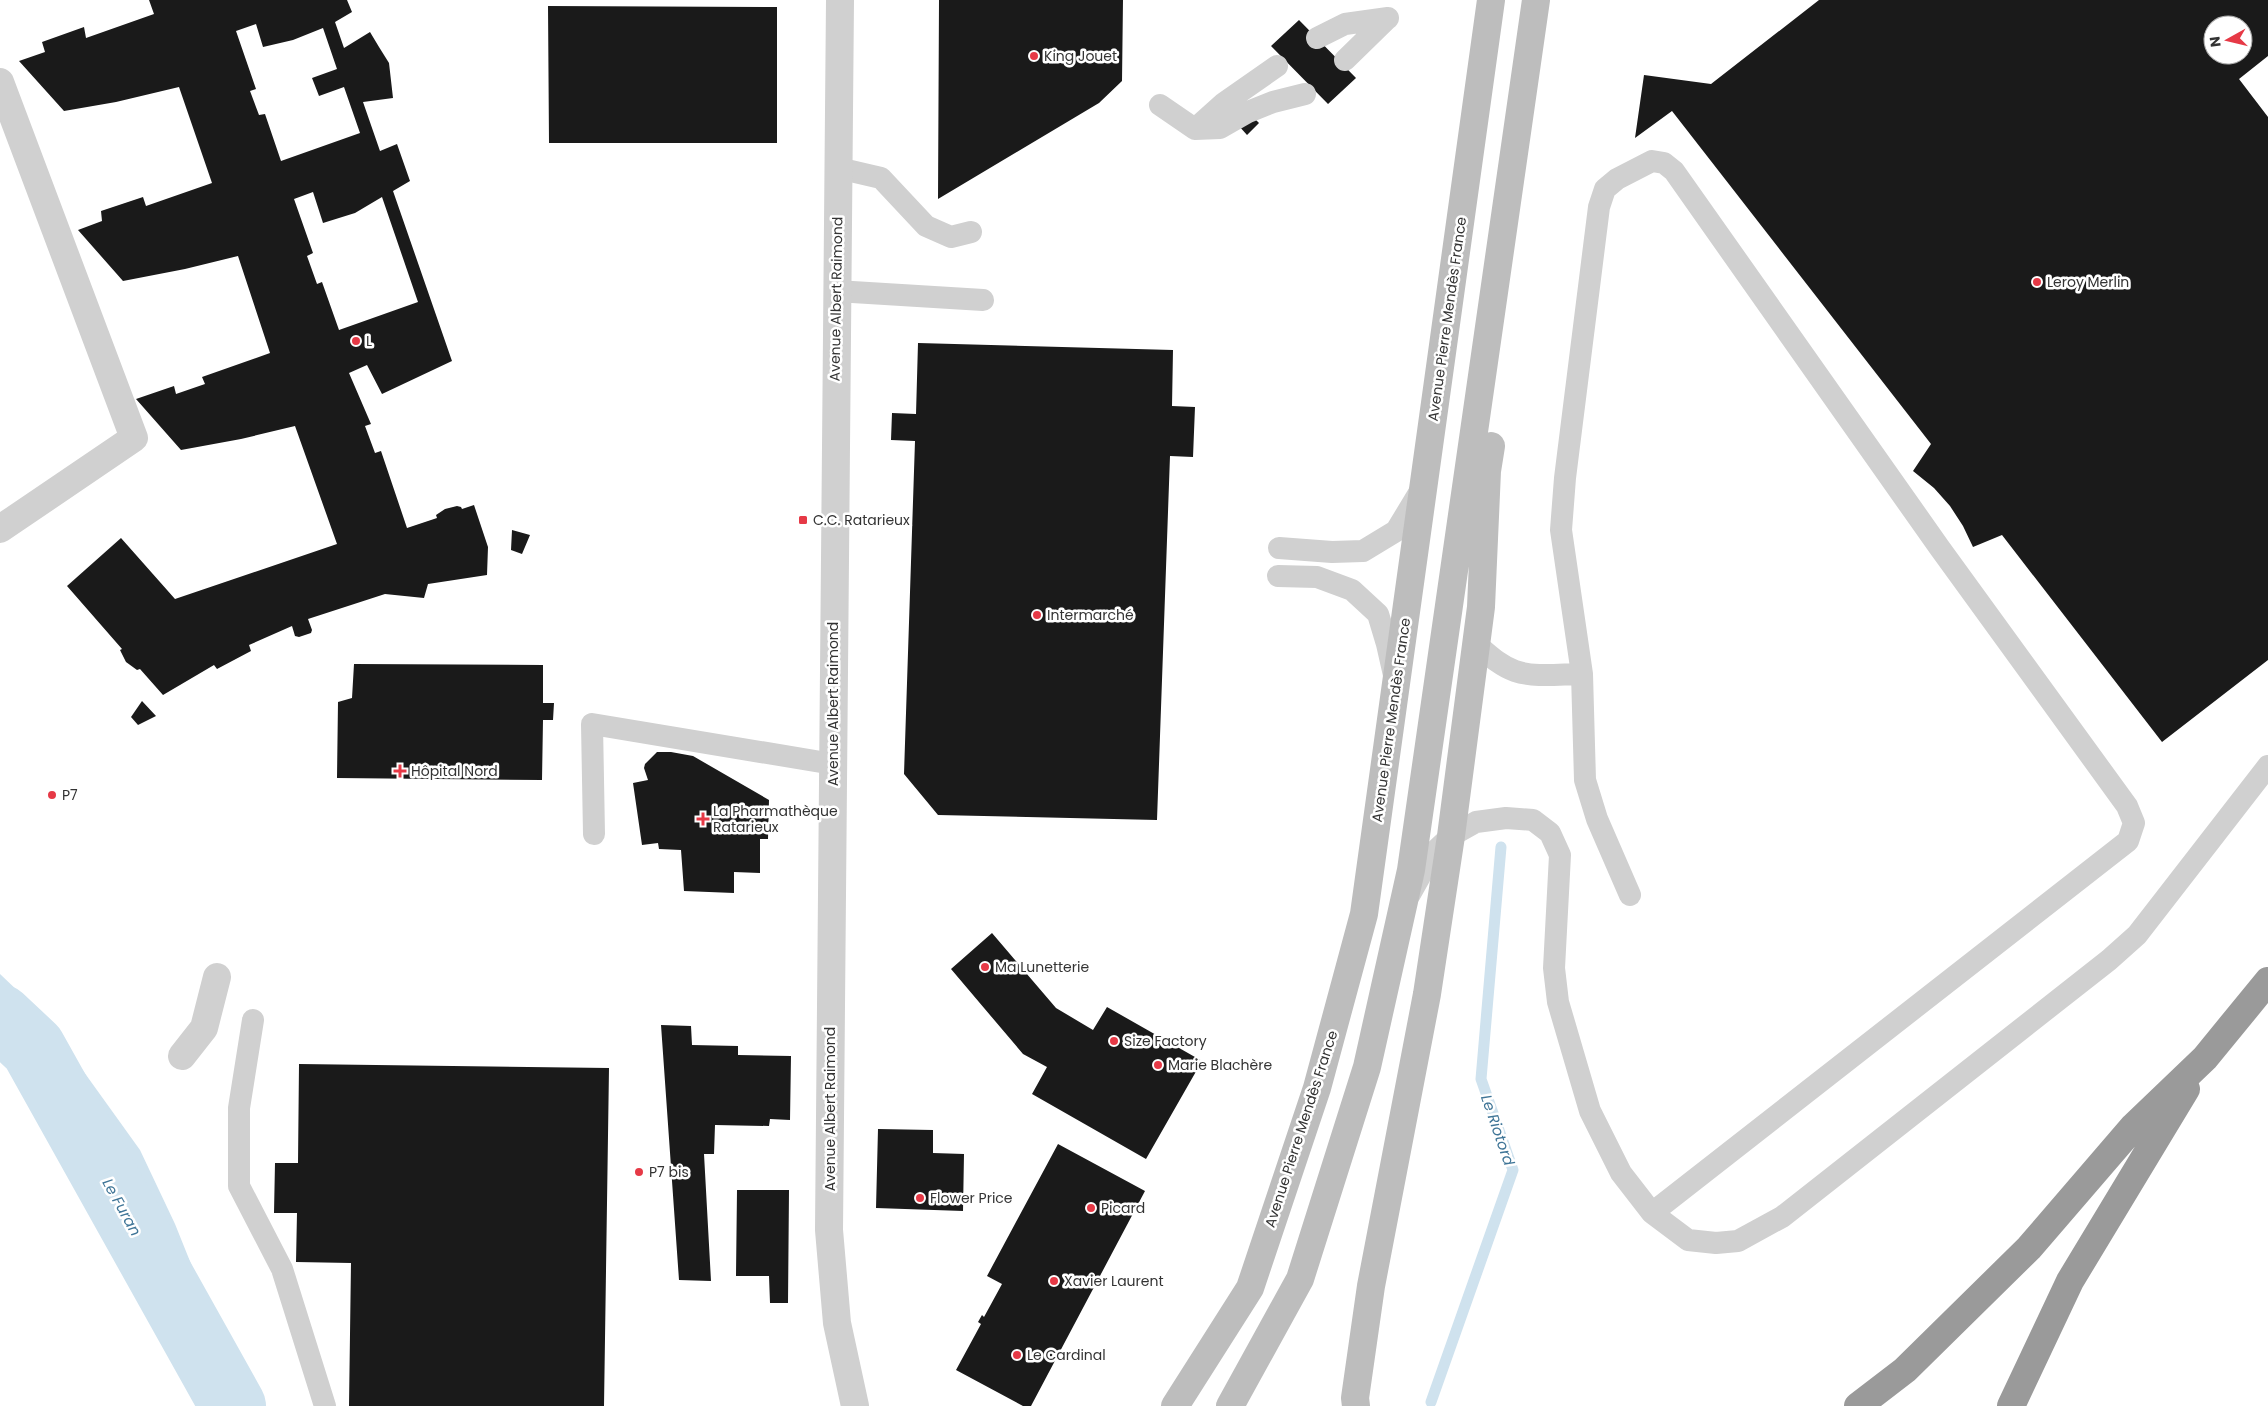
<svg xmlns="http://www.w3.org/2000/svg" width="2268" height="1406" viewBox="0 0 2268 1406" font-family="Poppins,sans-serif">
	<rect width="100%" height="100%" fill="#fff"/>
	<path fill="#cfe2ee" d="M0,974L43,1015L140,1150L175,1224L220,1336L255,1406H208L162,1302L144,1245L120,1202L66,1115L23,1063L0,1043Z"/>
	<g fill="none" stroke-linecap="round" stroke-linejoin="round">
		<path stroke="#cfe2ee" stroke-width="11" d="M1431,1402L1513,1170L1481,1079L1501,847"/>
		<path stroke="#cfe2ee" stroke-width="66" d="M0,1017L33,1048L233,1406"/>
	</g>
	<path fill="#1a1a1a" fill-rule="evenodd" d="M149,0H347L352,12L335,22L344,48L370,32L379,47L389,63L393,98L363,102L380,151L397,144L410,181L393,191L452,361L382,394L367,365L349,373L371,424L365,426L375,453L381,451L407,528L437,518L436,515L445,509L457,506L461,507L462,509L474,505L488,547L487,575L428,584L424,598L385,594L308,619L312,630L311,633L299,637L295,636L292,626L249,645L251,651L217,669L214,665L163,695L140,669L137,670L126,662L120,650L122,649L67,586L121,538L175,599L337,544L295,426L241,439L181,450L136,399L174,386L176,394L205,384L202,377L270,353L238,256L185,269L123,281L78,230L102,221L101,211L143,197L146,206L212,183L179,87L116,102L64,111L19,61L45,52L42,42L84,27L86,38L154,14ZM256,24L263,47L293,40L323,28L337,69L312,78L319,96L344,87L360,133L281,161L265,114L259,115L250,91L256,89L236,31ZM313,192L323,223L355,213L382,197L418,302L339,330L322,282L317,284L307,256L313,253L294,199Z
		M939,0H1123L1122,81L1099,103L938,199Z
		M1819,0H2268V56L2239,79L2268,117V660L2162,742L2002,535L1973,547L1963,526L1950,506L1934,488L1913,471L1931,444L1672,111L1635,138L1644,75L1711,84ZM2213,25H2243V55H2213Z
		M548,6L777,7V143H549Z
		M1299,20L1356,78L1328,104L1271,46Z
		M1251,115L1259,123L1247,135L1239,126Z
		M918,343L1173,350L1172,406L1195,407L1193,457L1170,456L1157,820L938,815L904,774L915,441L891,440L892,413L916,414Z
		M512,530L530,535L522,554L511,550Z
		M354,664L543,665V703H554L553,720H543L542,780L337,778L338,702L352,698Z
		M142,701L156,716L138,725L131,717Z
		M657,752H671L693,756L769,800L768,839H760V873L734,872V893L684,891L681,850L659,849L658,843L642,845L633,783L648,780L644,768L645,764Z
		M992,933L1056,1008L1093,1030L1107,1007L1202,1061L1146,1159L1032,1094L1047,1067L1023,1054L951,969Z
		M661,1025L691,1026L692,1045L738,1046V1055L791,1056L790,1120L770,1119L769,1126L715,1125L714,1154H704L711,1281L679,1280Z
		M299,1064L609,1068L604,1406H349L351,1263L296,1262L297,1213H274L275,1163H298Z
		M878,1129L933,1130V1153L964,1154L963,1211L876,1208Z
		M1058,1144L1145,1191L1031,1406H1023L956,1370L981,1324L978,1322L982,1315L984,1317L1002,1284L987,1276Z
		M737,1190H789L788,1303H770L769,1276H736Z"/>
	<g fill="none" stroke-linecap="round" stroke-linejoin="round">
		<path stroke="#d0d0d0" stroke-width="22" d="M1317,38L1345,24L1388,18
			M1345,60L1388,18
			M1160,105L1195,129L1220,128L1248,112L1273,102L1305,94
			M1195,129L1224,103L1277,66
			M838,168L881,178L926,226L951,237L971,232
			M836,291L983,300
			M1279,548L1332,552L1363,551L1396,531L1422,488
			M1278,576L1317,577L1352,590L1378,614L1387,644L1394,675
			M1476,644C1488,654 1500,666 1515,671C1535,678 1561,674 1582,674
			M594,834L592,724L833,764
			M1410,894L1433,853L1451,836L1476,822L1506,818L1533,820L1550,833L1560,855L1554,968L1558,1002L1590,1111L1621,1173L1652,1213L1688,1240L1716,1243L1738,1241L1782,1217L2109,960L2137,935L2268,766
			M1630,895L1597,819L1585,780L1582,674L1561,530L1565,478L1599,207L1605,189L1617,179L1652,161L1664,163L1674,171L1939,547L2127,806L2134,823L2128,841L1652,1213
			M253,1020L239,1108V1186L282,1269L325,1406"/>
		<path stroke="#d0d0d0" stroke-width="28" d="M0,82L134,438L0,529
			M182,1056L204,1028L217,977"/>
		<path stroke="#d0d0d0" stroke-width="28" d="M840,0L829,1230L837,1323L855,1406"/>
		<path stroke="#bdbdbd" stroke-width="28" d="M1175,1406L1250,1288L1317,1088L1364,914L1491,0
			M1230,1406L1300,1279L1367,1067L1411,870L1536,0
			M1356,1406L1355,1398L1371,1286L1427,994L1451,836L1481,607L1487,471L1491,446"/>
		<path stroke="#9a9a9a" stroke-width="28" d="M1858,1406L1905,1370L2029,1248L2134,1126L2205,1058L2268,981
			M2011,1406L2070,1281L2186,1089"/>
	</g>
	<g fill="#e63946" stroke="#fff" stroke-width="2">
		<circle cx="1034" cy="56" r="5"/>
		<circle cx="2037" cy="282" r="5"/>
		<circle cx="356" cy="341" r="5"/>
		<rect x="798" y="515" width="10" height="10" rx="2.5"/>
		<circle cx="1037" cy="615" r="5"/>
		<path d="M397.5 763.5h5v5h5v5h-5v5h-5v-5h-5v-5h5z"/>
		<circle cx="52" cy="795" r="5"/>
		<path d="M700.5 811.5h5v5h5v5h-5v5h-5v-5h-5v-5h5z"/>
		<circle cx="985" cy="967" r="5"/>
		<circle cx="1114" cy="1041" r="5"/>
		<circle cx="1158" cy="1065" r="5"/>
		<circle cx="639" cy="1172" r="5"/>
		<circle cx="920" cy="1198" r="5"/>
		<circle cx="1091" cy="1208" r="5"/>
		<circle cx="1054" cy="1281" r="5"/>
		<circle cx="1017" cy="1355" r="5"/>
	</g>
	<g text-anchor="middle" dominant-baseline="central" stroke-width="5" stroke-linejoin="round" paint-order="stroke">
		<g font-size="14" fill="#333" stroke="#fff" text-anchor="start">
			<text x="1044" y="56">King Jouet</text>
			<text x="2047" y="282">Leroy Merlin</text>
			<text x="366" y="341">L</text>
			<text x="813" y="520">C.C. Ratarieux</text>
			<text x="1047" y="615">Intermarché</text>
			<text x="411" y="771">Hôpital Nord</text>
			<text x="62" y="795">P7</text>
			<text x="713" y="811">La Pharmathèque<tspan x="713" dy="16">Ratarieux</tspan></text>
			<text x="995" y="967">Ma Lunetterie</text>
			<text x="1124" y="1041">Size Factory</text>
			<text x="1168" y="1065">Marie Blachère</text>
			<text x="649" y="1172">P7 bis</text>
			<text x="930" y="1198">Flower Price</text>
			<text x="1101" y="1208">Picard</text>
			<text x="1064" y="1281">Xavier Laurent</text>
			<text x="1027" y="1355">Le Cardinal</text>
		</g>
		<g font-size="14" fill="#333" stroke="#fff">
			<text transform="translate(836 299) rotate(-89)">Avenue Albert Raimond</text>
			<text transform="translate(1447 319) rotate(-82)">Avenue Pierre Mendès France</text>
			<text transform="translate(833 704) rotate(-90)">Avenue Albert Raimond</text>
			<text transform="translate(1391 720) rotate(-82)">Avenue Pierre Mendès France</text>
			<text transform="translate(830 1109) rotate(-90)">Avenue Albert Raimond</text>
			<text transform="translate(1301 1129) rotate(-72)">Avenue Pierre Mendès France</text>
		</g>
		<g font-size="15" font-style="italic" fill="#3f7597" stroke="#fff">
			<text transform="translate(1498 1130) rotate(71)">Le Riotord</text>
			<text transform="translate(122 1207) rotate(61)">Le Furan</text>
		</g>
	</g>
	<g transform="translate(2228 40) rotate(262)"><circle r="24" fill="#ffffff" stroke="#adadad"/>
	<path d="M0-4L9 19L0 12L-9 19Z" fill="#e63946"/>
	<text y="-8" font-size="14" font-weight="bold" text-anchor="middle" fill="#333333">N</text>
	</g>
</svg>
